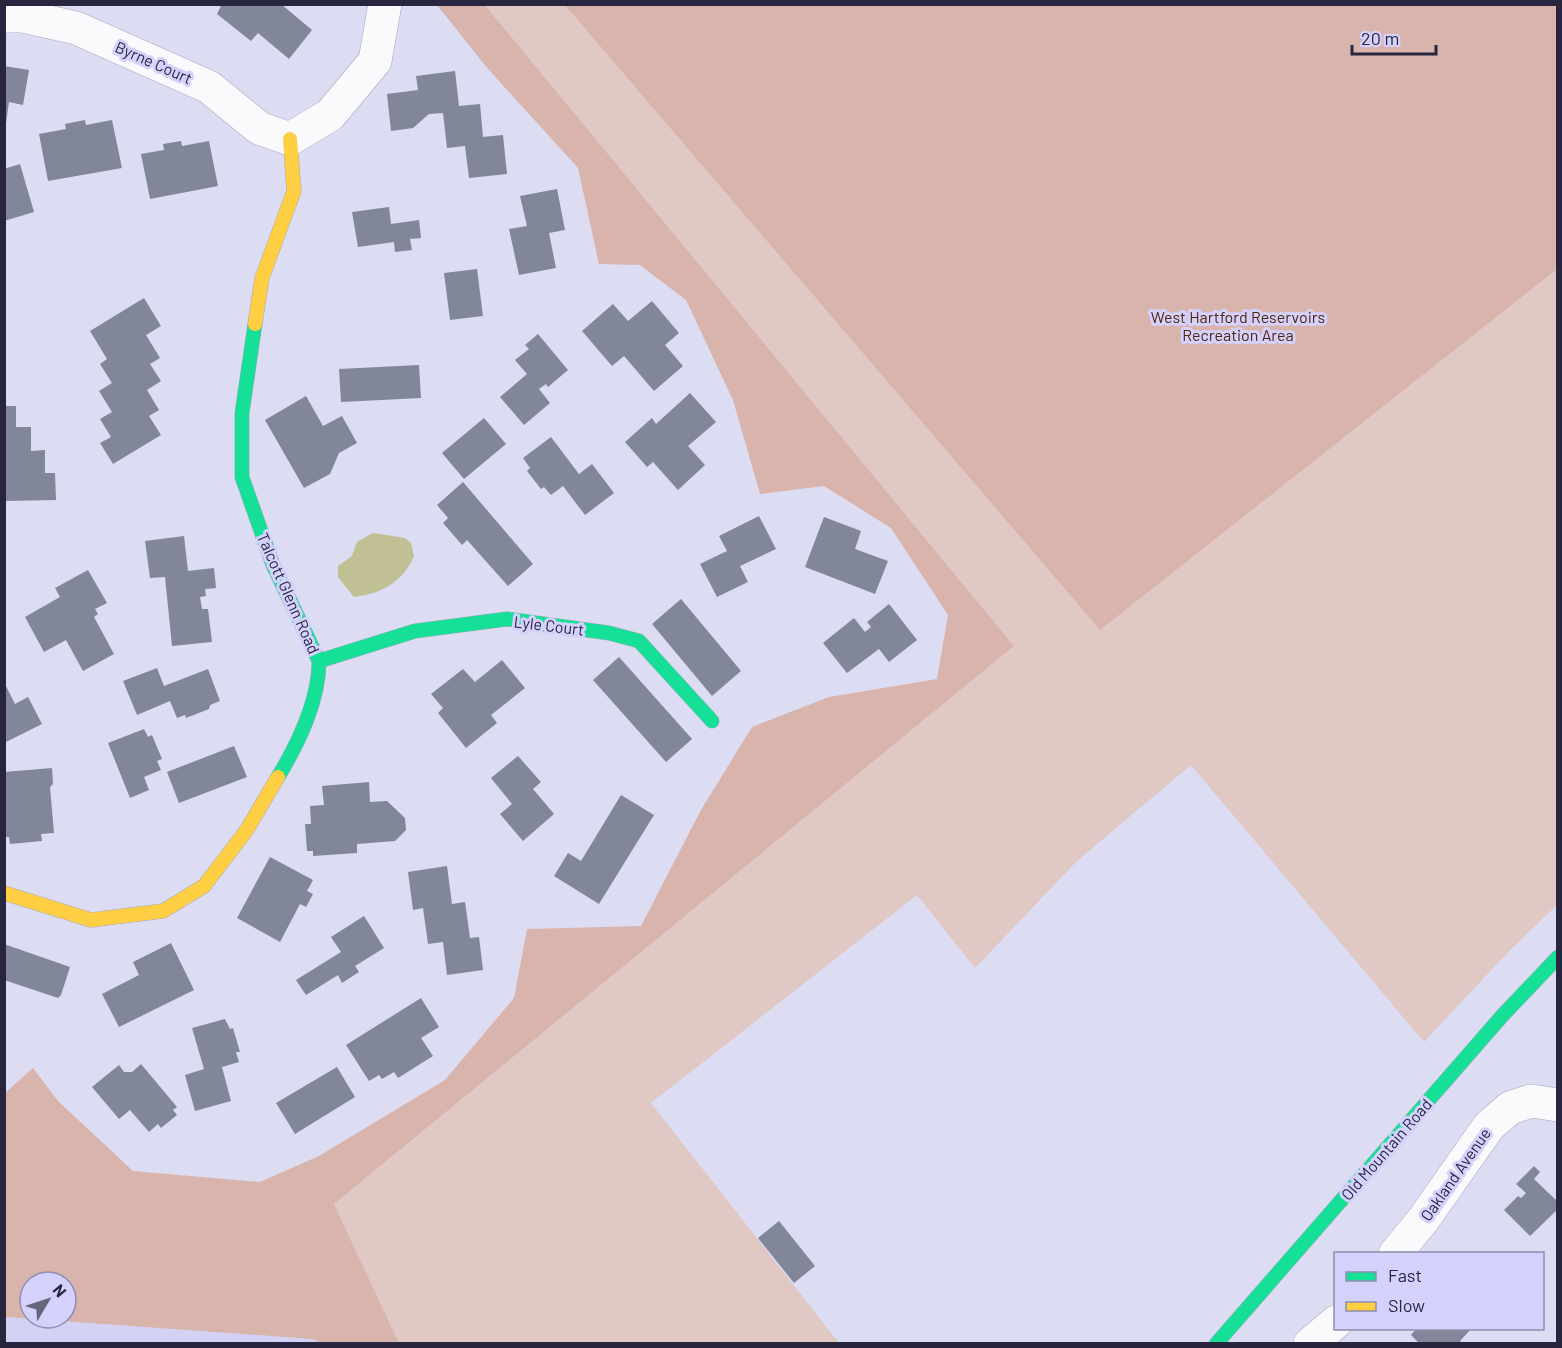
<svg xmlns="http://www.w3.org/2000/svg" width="1562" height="1348" viewBox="0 0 1562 1348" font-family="Barlow,sans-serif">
	<rect width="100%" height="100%" fill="#dcdcf2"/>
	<path fill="#d3d2f4" d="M4,1317L312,1339L322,1343H5Z"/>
	<path fill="#e0c8c5" d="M485,5H1557V905L1510,950L1424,1042L1191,765L1077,861L975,968L917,895L651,1103L839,1343H399L334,1204L1014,646Z"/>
	<path fill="#d9b4ac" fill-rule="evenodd" d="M437,5H485L1014,646L334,1204L399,1343H322L312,1339L5,1317V1093L33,1068L58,1101L133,1171L260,1182L319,1156L445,1080L514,998L527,929L641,926L701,810L752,727L829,697L937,679L948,615L891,528L824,486L760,494L733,400L686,300L640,265L599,264L578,168L488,69ZM30,1282H66V1318H30Z
		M565,5H1557V269L1100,630Z"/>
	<path fill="#c1bf94" d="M373,533L405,538L411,543L414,556C403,582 381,594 354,597L338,577V566L352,556L357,542Z"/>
	<path fill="#828699" d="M222,4H281L312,30L289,59L258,33L251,41L217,14Z
		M4,66L29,70L23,105L9,102L6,123Z
		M455,71L459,106L480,104L483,137L503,135L507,174L469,178L465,146L447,148L443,113L429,114L413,128L391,131L387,94L418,90L416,76Z
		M85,120L86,125L112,120L122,168L48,181L39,134L66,129L65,124Z
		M181,141L182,146L209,141L218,186L150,199L141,154L164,150L163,144Z
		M20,164L34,212L4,221V169Z
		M557,189L565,230L549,233L556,268L519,275L509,229L527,226L520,196Z
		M389,207L391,224L419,220L421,238L410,239L412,250L395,252L394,242L358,247L352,212Z
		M477,269L483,316L450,320L444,273Z
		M144,298L161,326L146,335L160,358L150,364L161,381L147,390L159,410L149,416L161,435L113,464L100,443L111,437L100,419L112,412L99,391L112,383L100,364L107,359L90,331Z
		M652,301L679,333L665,345L683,366L654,391L624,356L612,366L582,331L613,304L628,321Z
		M538,334L568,370L548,387L546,384L539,389L550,403L524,425L500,397L527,374L515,360L529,349L525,345Z
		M419,365L421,398L341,402L339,369Z
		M690,393L716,422L688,446L705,465L678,490L653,462L647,467L625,442L652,418L656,424Z
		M306,396L323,426L342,416L357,443L339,453L330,474L304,488L265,420Z
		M4,406H16V427H31V451L45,450V473H55L56,500L4,501Z
		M484,418L506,444L464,479L442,453Z
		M551,437L579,474L592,464L614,493L585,515L563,486L551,495L544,487L541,489L527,471L530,468L523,458Z
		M463,482L533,564L508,586L467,540L462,545L443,523L448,518L437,505Z
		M759,516L776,549L740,566L748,582L717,597L700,564L727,551L719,536Z
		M824,517L861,531L855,549L888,561L875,594L805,567Z
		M184,536L188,571L214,568L216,588L205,589L206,596L200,597L202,609H208L212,642L172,646L165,577L150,578L145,541Z
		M88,570L107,603L95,609L98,614L94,617L114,654L83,671L66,640L44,652L25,617L60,597L55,588Z
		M681,599L741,671L712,696L652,624Z
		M889,604L917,640L889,662L879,649L847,673L823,643L854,618L865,632L871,627L867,622Z
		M619,657L692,739L666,762L593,680Z
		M502,660L525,688L491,715L497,723L466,748L438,713L443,708L431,694L463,669L475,682Z
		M157,668L164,686L208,669L220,701L210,705L209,709L186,718L185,715L177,718L170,701L137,715L123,681Z
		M4,682L15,704L28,697L42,724L4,743Z
		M144,729L148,737L152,735L162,759L157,761L161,770L144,777L149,790L130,798L108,743Z
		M234,746L247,777L179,803L167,772Z
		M518,756L541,782L533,789L554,814L523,841L500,814L512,804L491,778Z
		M52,768L53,784L50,787L54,833L41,834L42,841L10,844L9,837H4V772Z
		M369,782L370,802L387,801L405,818L406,830L395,841L357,844V853L313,856V851H307L305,824H311L310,806L324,805L322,786Z
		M621,795L654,815L599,904L554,876L568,853L581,861Z
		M270,857L313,880L307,891L313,894L306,907L300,904L280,942L237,918Z
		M447,866L452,904L465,902L470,938L479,937L483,970L447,975L443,942L428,944L423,908L413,910L408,872Z
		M364,916L384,948L355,966L359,972L342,983L338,975L306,995L296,980L341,952L331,937Z
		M171,943L194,990L119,1027L102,994L139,975L133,962Z
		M4,944L70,967L61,995L58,998L4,980Z
		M421,998L439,1027L421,1038L433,1056L398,1078L394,1072L382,1079L379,1075L369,1081L346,1045Z
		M225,1019L230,1029L233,1028L240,1052H236L239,1062L222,1067L231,1101L195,1111L185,1075L204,1069L192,1028Z
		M141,1064L177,1107L173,1110L177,1115L161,1128L158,1124L149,1132L130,1110L119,1119L92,1087L119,1065L124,1072H132Z
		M337,1067L355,1097L295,1134L276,1103Z
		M1534,1166L1540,1172L1534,1179L1558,1202V1209L1530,1236L1504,1210L1518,1196L1521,1198L1526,1193L1516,1184Z
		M779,1221L815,1266L794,1283L758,1238Z
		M1417,1328H1469L1470,1330L1460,1341L1463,1344H1420L1411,1335Z"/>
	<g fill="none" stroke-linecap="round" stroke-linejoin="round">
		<defs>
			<path id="street" d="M4,16H22L76,28L209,87L259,128L290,139L330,115L375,61L385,4
				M1395,1254L1423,1220L1489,1126L1510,1108L1531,1101L1558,1105
				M1310,1344L1336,1322"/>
			<path id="fast" d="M255,324L242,413V477L273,565L319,661C319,701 299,742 278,777
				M319,661L415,631L507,619L609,633L639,641L712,721
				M1216,1344L1502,1016L1558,957"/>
			<path id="slow" d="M255,324L262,278L294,191L290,139
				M4,893L91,920L163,911L204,886L246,831L278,777"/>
		</defs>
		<use href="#street" stroke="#a8a7bd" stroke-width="34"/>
		<use href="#fast" stroke="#a8a7bd" stroke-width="15"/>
		<use href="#slow" stroke="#a8a7bd" stroke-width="15"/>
		<use href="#street" stroke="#fafafd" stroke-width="33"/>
		<use href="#fast" stroke="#16e098" stroke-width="14"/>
		<use href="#slow" stroke="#ffcf43" stroke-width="14"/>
	</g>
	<g text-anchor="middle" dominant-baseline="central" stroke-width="6" stroke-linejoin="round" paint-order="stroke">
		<g font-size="16" fill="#28253f" stroke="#d4d2fc">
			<text transform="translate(154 62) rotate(24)">Byrne Court</text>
			<text transform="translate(289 593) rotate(66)">Talcott Glenn Road</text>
			<text transform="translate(549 625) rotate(7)">Lyle Court</text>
			<text transform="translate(1386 1149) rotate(-49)">Old Mountain Road</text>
			<text transform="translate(1455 1174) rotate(-55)">Oakland Avenue</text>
		</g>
		<g font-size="16" fill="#51250d" stroke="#d4d2fc">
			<text x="1238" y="316">West Hartford Reservoirs<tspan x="1238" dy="18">Recreation Area</tspan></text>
		</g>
	</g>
	<rect width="1562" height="1348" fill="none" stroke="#28253f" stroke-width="12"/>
	<rect x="1334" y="1252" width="210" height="78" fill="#d4d2fc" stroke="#8f8db0" stroke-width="1.5"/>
	<rect x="1346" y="1272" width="30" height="9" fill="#16e098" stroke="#8f8db0" stroke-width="1.5"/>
	<text x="1388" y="1282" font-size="18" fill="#28253f">Fast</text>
	<rect x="1346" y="1302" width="30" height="9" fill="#ffcf43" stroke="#8f8db0" stroke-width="1.5"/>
	<text x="1388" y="1312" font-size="18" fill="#28253f">Slow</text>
	<g transform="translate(48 1300) rotate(51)"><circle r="28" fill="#d4d2fc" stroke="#8f8db0" stroke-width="1.5"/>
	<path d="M0-4.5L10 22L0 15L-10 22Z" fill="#67657e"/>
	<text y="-9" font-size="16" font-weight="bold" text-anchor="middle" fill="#28253f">N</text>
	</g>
	<path d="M1352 45v9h84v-9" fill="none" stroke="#28253f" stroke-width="3"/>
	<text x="1361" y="45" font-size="18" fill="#28253f" stroke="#d4d2fc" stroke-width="4.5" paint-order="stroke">20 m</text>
</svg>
